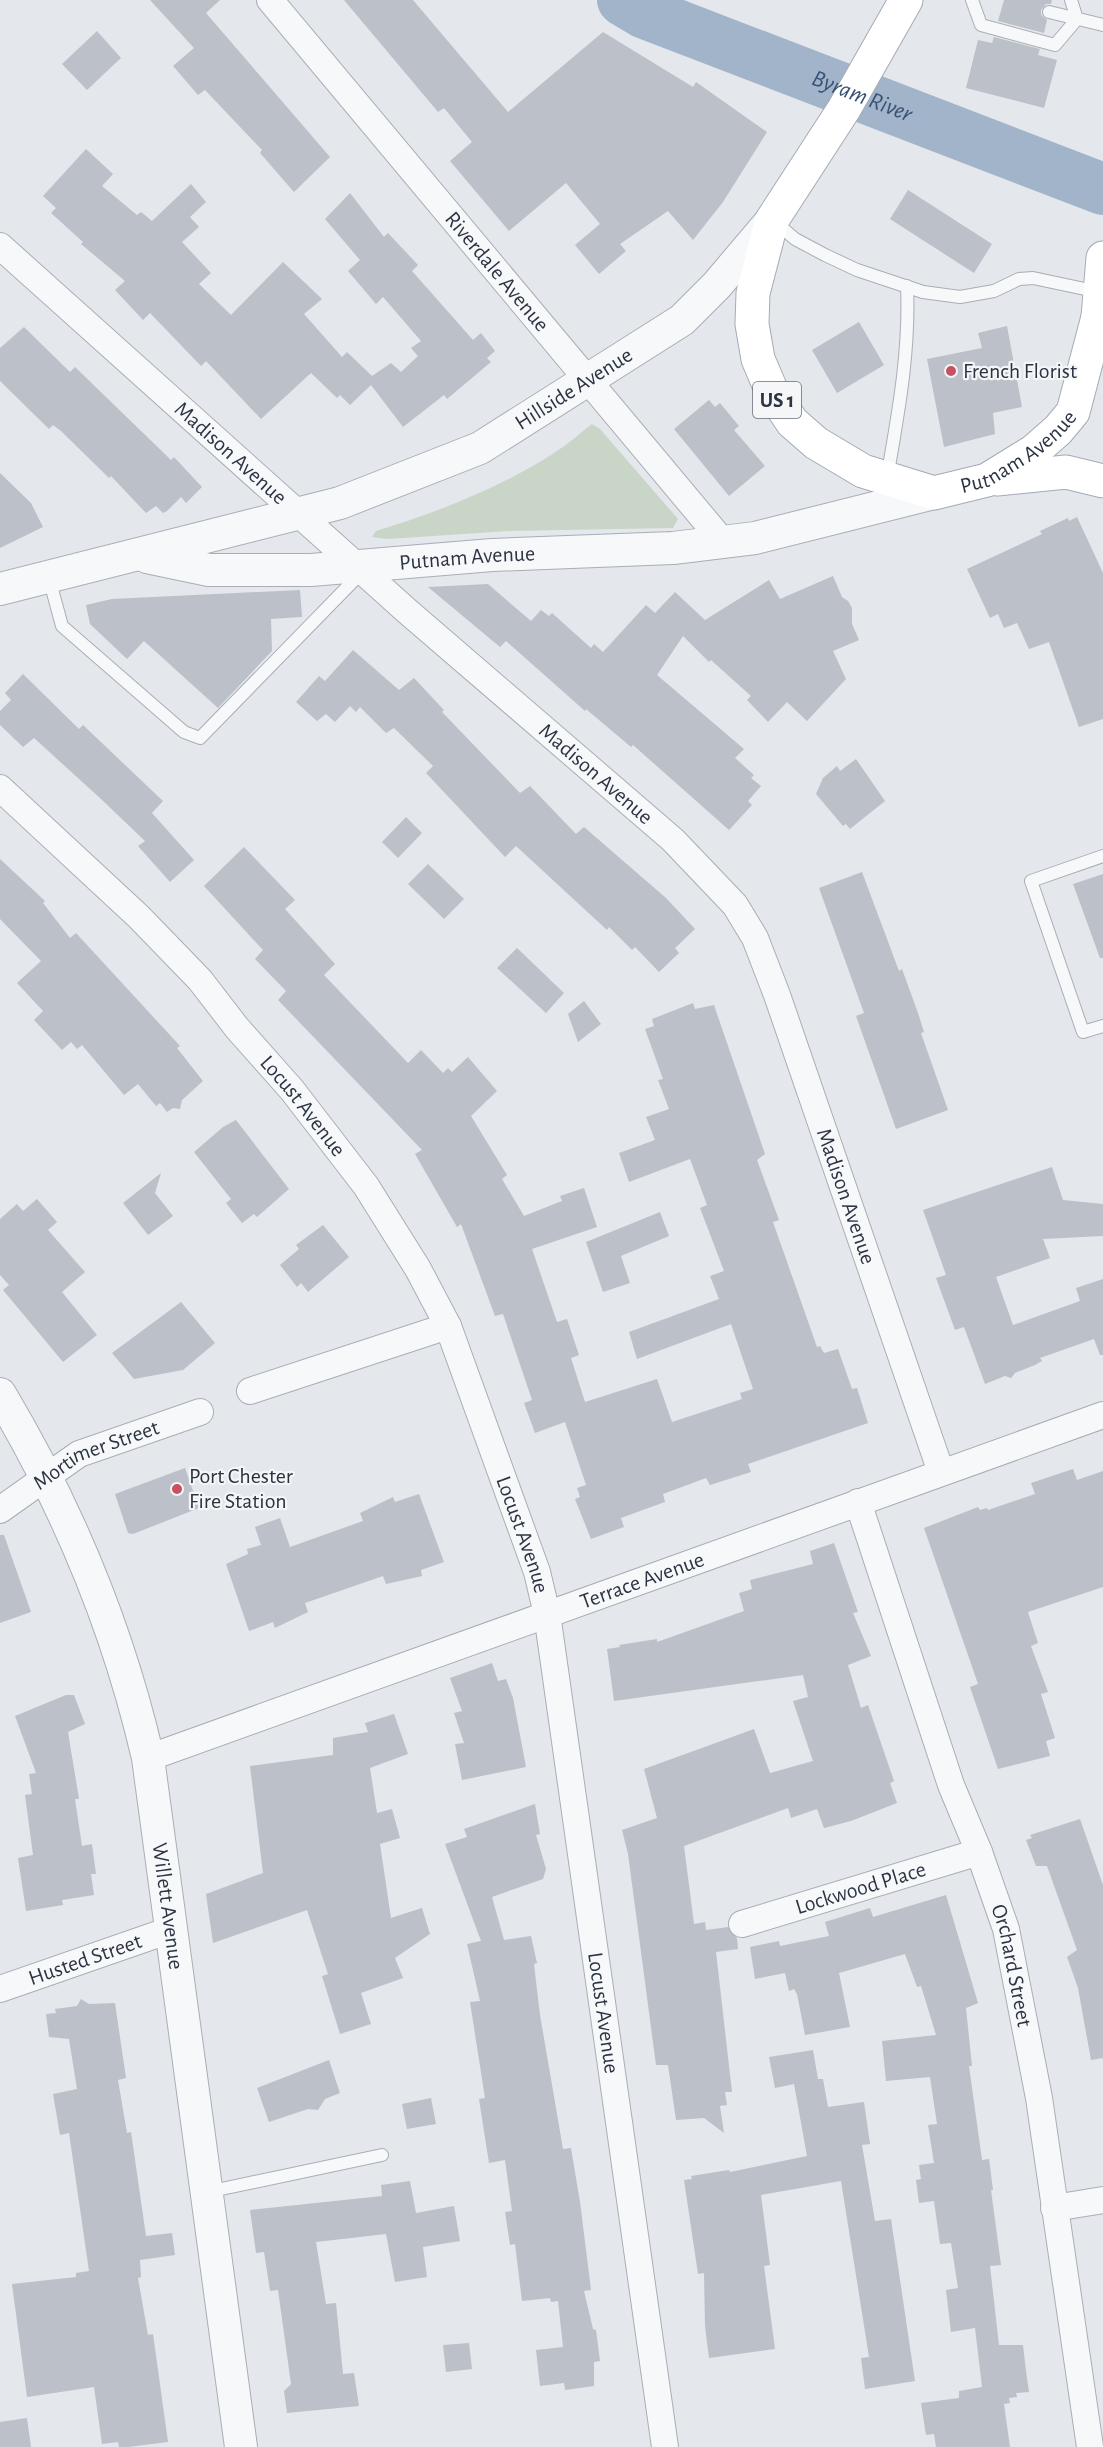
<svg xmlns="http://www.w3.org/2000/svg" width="1103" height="2447" viewBox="0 0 1103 2447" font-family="'Alegreya Sans',sans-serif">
	<rect width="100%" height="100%" fill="#e4e7eb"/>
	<path fill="#c9d5c6" d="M592,424L600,429L678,519L673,528L508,531L388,539L372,537L376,531C439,512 505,486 560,449C571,442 581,432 592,424Z"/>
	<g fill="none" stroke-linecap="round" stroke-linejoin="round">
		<path stroke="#a2b4c9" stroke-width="52" id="s1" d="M623,0L645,13L1103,189"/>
	</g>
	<path fill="#bcc0c8" d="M150,0H220L206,13L330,157L294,192L260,153L262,150L205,90L198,95L173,66L194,48Z
		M344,0H413L508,112L603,32L693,87L696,82L767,132L723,202L693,240L668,211L620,244L626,251L599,274L575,245L600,224L566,183L509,231L450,161L472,142L444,108L438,112Z
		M1004,0H1052L1051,4H1046L1041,10V15L1047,20L1044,33L998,21Z
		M97,31L121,58L87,90L62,64Z
		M994,37L1040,49L1038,55L1057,60L1044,108L966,88L978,40L992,43Z
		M86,149L113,174L102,186L137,215L141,212L152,221L191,184L206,202L190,217L199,227L182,242L211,273L199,284L231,315L283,262L322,299L304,314L342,357L347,352L372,376L391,363L401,372L418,356L411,348L421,341L383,297L376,304L348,271L360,260L325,219L350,193L384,237L388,233L418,265L412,271L473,340L481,333L495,351L487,358L491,362L447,399L444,395L403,427L371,385L350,405L340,395L337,398L311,373L261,419L206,361L201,366L150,313L143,320L115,290L125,281L81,244L83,242L51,213L56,208L43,196Z
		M908,190L992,244L974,273L890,219Z
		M859,322L884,365L837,393L812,350Z
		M1007,326L1022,407L993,413L995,434L944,447L927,359L982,348L978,333Z
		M24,327L70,372L75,367L171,460L174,457L202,487L186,503L181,497L167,511L163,513L156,506L146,513L111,476L109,478L61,431L53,425L49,429L0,381V348Z
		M709,400L715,407L720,403L739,426L734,430L765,466L729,496L674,429Z
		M0,473L31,503L43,527L0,548Z
		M1077,517L1103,573V719L1079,727L1049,642L1029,649L1017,623L1004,628L998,614L990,618L967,569L1042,534L1040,531L1068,518L1069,521Z
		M833,576L842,597L848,601L852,608V624L859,640L833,651L846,679L807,721L787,702L768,722L747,700L751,696L711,660L709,662L683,636L657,675L744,749L735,758L754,775L751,778L761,786L748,801L752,805L729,830L633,745L631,747L586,709L585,711L506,641L500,647L428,587L488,584L531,621L541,610L549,616L552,613L591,648L594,644L603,652L646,605L655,613L675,592L705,620L769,580L780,599Z
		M300,590L302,617L271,619L272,651L218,708L144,641L127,659L90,624L86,605L112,599Z
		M353,650L399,690L414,678L444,710L442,712L520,793L530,786L576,834L584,827L666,898L695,929L675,948L679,953L659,972L635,947L632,950L609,927L607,930L516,846L505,857L426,773L433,766L394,728L386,733L360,707L356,712L350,706L335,722L326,714L317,721L296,702L319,676L325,681Z
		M23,674L79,729L83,725L163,801L152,813L194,860L170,882L138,846L145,841L101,799L34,738L23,747L0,725V711L11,700L5,693Z
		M856,759L885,801L850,829L846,824L843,826L816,794L823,778L837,766L840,771Z
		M406,817L422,833L398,858L382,842Z
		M244,847L295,900L285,909L335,964L324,975L408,1063L421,1050L443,1073L448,1068L452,1072L468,1057L497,1091L471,1116L507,1175L502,1179L524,1216L562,1201L560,1196L584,1188L597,1227L532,1249L557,1322L567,1319L579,1355L571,1358L585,1402L657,1379L672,1422L742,1399L740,1393L753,1389L731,1324L637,1359L629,1332L719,1299L710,1276L724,1271L700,1208L707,1205L690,1159L629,1182L619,1153L655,1140L646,1117L669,1109L658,1080L663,1079L645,1029L654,1026L652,1019L693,1003L695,1009L714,1005L765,1154L757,1160L779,1220L773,1222L817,1347L820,1346L824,1353L838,1349L852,1389L857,1388L868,1423L748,1464L751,1472L710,1485L706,1478L663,1494L665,1502L621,1518L624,1527L591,1539L575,1499L580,1497L577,1488L586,1485L565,1422L535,1433L524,1403L532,1400L503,1314L495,1316L461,1224L457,1227L415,1154L422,1150L278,1000L286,991L255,959L263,950L204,886Z
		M0,859L45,901L43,903L70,938L76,933L180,1046L177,1048L203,1081L182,1100L180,1109L173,1108L167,1112L160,1103L156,1106L138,1084L124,1095L82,1045L77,1049L71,1042L62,1050L34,1020L43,1011L17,983L41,961L0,919Z
		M428,864L464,899L444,919L408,884Z
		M862,872L899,971L902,969L918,1013L924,1032L921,1033L948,1110L896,1129L856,1016L864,1013L819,888Z
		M1103,874V958H1100L1073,884Z
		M517,948L564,993L546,1013L497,968Z
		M584,1001L601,1024L578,1042L568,1014Z
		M236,1120L289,1189L257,1217L254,1214L242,1223L226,1203L231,1199L194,1152L223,1127Z
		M1052,1167L1063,1200L1103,1204V1236L1043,1239L1050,1258L996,1277L1013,1325L1080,1301L1076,1288L1103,1279V1355H1100L1094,1339L1040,1358L1042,1361L1035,1365L1015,1373L1011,1378L1005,1376L985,1384L964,1327L955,1330L936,1278L946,1275L923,1210Z
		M161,1173L155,1193L173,1216L148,1235L123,1203Z
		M37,1199L57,1222L48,1230L85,1272L62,1292L97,1335L63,1362L3,1290L9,1285L0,1275V1219L17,1204L23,1211Z
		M660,1212L669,1236L621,1256L630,1283L603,1292L586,1242Z
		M323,1225L349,1257L308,1292L301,1283L297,1287L280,1265L299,1249L296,1245Z
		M181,1302L215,1343L183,1370L134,1379L112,1353Z
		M185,1468L199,1508L133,1534L128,1533L115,1494Z
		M1073,1469L1077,1480L1103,1471V1587L1028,1612L1038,1643L1031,1646L1048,1692L1041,1694L1055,1738L1046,1741L1050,1756L998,1769L970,1687L978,1684L924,1528L978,1507L980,1510L987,1508L988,1510L1035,1494L1031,1483Z
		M419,1494L444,1562L421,1570L422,1576L386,1584L383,1576L305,1603L308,1612L275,1628L273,1622L249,1631L226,1564L248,1554L247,1549L261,1545L255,1527L280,1518L290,1547L363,1521L360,1513L393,1497L395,1502Z
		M0,1535H4L31,1612L0,1623Z
		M834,1543L858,1612L853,1613L871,1656L848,1665L861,1708L868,1705L894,1781L890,1783L897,1803L851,1821L824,1828L817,1809L791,1818L788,1808L684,1846L694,1924L705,1922L706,1930L728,1927L737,1938L738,1949L716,1952L732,2092H725L727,2105L720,2106L724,2133L704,2118L676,2120L668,2065H656L628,1854L622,1830L657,1818L644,1769L754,1729L770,1773L813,1761L793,1701L808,1697L803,1675L614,1701L607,1649L620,1647L619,1645L657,1639V1642L744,1611L739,1593L752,1589L750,1580L813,1564L810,1551Z
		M492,1663L498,1681L506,1679L513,1698L526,1767L462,1780L455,1744L464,1743L454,1713L462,1711L450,1678Z
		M66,1695H74L85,1724L68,1732L79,1799H75L82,1846L92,1844L96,1874H91L94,1895L62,1900L63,1905L26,1911L18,1858L33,1855L25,1795L32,1794L29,1774L36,1773L15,1716Z
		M394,1714L408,1754L370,1768L377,1813L392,1809L400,1838L380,1844L391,1918L422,1908L430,1934L395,1958L403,1978L361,1993L371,2024L340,2034L322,1976L328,1974L307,1910L213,1943L206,1894L263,1873L250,1766L333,1755V1738L368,1732L365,1723Z
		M535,1804L540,1834L536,1835L546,1869L543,1879L492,1897L504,1940L531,1936L537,1963L534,1964L540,2015L563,2149L571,2148L580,2202L591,2290L584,2291L593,2329L596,2330L600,2361L594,2362V2386L565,2390L564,2383L540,2386L536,2350L563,2347L558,2301L551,2302L550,2298L522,2301L515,2244L510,2245L505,2212L512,2211L505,2160L489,2163L479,2099L485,2098L470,2002L480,2001L467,1944L481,1941L445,1844L467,1837L464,1829Z
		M1080,1819L1103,1885V2058L1091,2060L1078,1988L1067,1957L1077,1950L1047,1866H1036L1026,1840L1032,1838L1030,1835Z
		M946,1895L978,2003L966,2008L972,2066H969L982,2160L989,2159L993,2190H991L1001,2265L990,2266L999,2345H1023L1026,2371L1029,2392L1016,2393L1017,2397L1009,2398L1010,2403L1004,2404L1010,2447H936L934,2434L926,2435L921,2403L959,2398V2391L982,2387L975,2328L951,2332L946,2290L958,2288L951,2243L940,2244L934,2201L919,2203L916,2180L921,2179L919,2165L934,2163L928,2125L937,2124L930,2077L886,2081L882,2041L936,2035L921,1986L917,1987L905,1954L839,1973L850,2027L805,2035L797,1994L794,1989L789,1991L785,1973L755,1979L750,1947L779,1941L780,1946L829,1936L825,1922L870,1908L873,1917Z
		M81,1999L89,2004L115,2003L126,2078L118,2080L127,2133L131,2132L146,2236L172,2233L175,2255L140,2260L141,2277L138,2278L148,2335L153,2334L168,2442L128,2447H119L118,2442L102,2444L94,2387L27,2397L12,2284L76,2277V2273L89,2271L69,2133L60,2135L53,2094L77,2089L69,2039L49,2037L46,2014L56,2013L55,2009L77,2006Z
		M813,2050L818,2079H823L828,2107L864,2102L870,2144L862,2145L875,2221L891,2219L915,2381L865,2389L861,2358L869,2357L841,2181L761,2195L770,2265L764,2266L775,2349L709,2358L705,2326L704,2273L698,2274L684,2180L692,2179L691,2176L729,2170L730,2172L807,2156L794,2084L775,2088L769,2057Z
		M329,2060L340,2093L325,2099L318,2110L308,2109L269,2122L257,2088Z
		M431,2098L436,2124L407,2129L402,2104Z
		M410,2181L416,2213L454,2206L460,2241L423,2247L427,2277L395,2282L386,2234L316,2242L326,2304L336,2303L343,2374L354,2373L359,2406L287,2413L284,2391L291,2384L278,2290L270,2291L264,2252L256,2253L250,2210L382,2196L381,2185Z
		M469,2343L472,2369L446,2372L443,2345Z
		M27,2418L31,2447H0V2422Z"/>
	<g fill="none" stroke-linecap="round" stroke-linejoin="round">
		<defs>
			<path id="service" d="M972,0L981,25L1055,45L1077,19L1071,0
				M1049,12L1103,25
				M773,220L795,239L825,255L857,270L923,292L960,297L994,291L1019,279L1033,278L1099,292
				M887,478C898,414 910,352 907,286
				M49,578L62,626L184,732L200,738L362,572
				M1103,856L1031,881L1083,1032L1103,1026
				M207,2192L382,2155"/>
			<g id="minor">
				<path id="s2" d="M270,0L724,543"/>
				<path id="s3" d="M0,246L407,611L673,840L735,905L755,938L777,995L941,1472"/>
				<path id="s4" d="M0,788L139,917L200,980L237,1028L292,1090L366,1186L418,1269L448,1326L537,1572L547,1614L665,2447"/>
				<path d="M250,1391L448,1326"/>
				<path id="s5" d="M858,1502L951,1785L979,1852L1006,1929L1039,2098L1090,2447"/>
				<path id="s6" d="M0,1510L79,1454L200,1412"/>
				<path id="s7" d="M148,1758L1103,1415"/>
				<path id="s8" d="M742,1924L979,1852"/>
				<path id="s9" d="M0,1989L170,1930"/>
				<path d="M1054,2208L1103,2200"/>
			</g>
			<g id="tertiary">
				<path id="s10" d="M147,557L209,570H311L492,555L673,548L755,538L934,493"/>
				<path id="s11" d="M0,589L340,503L480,448L682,320L717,285L772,220"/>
				<path id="s12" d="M0,1394C68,1508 118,1628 148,1758L241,2447"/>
			</g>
			<g id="primary">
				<path id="s13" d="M906,0L844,109L772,220L753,293L752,324L758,359L772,392L792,422L816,443L863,471L934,493L987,480L1034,451L1058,430L1073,412L1098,317"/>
				<path d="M1103,258L1098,317L1103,331"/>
				<path d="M997,479L1066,472L1103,481"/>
			</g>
		</defs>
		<use href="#service" stroke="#a9aeb5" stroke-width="14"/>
		<use href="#minor" stroke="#a9aeb5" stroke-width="28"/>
		<use href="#tertiary" stroke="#a9aeb5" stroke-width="34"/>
		<use href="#primary" stroke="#a4abb6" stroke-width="35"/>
		<use href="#service" stroke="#f7f8fa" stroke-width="12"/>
		<use href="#minor" stroke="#f7f8fa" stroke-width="26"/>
		<use href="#tertiary" stroke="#f7f8fa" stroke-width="32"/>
		<use href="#primary" stroke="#fff" stroke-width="33"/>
	</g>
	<g fill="#c85161" stroke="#f4f6f8" stroke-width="2">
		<circle cx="951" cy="371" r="6"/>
		<circle cx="177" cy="1489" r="6"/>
	</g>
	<g text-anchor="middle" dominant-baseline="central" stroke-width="4.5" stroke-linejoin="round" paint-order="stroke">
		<rect fill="#f4f6f8" stroke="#686e79" stroke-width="1.5" x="753" y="382" width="48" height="36" rx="4.5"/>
		<g font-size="21" font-weight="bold" fill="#2c3443">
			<text x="777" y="400">US 1</text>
		</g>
		<g font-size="22" fill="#2c3443" stroke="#f4f6f8">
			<text stroke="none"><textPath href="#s2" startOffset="354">Riverdale Avenue</textPath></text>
			<text stroke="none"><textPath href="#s11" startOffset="612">Hillside Avenue</textPath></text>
			<text stroke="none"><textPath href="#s13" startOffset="728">Putnam Avenue</textPath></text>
			<text stroke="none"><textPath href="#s3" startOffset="310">Madison Avenue</textPath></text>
			<text stroke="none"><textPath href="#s10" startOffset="322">Putnam Avenue</textPath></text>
			<text stroke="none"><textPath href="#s3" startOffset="796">Madison Avenue</textPath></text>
			<text stroke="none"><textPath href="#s4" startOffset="440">Locust Avenue</textPath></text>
			<text stroke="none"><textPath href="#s3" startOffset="1300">Madison Avenue</textPath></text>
			<text stroke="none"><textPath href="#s6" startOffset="112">Mortimer Street</textPath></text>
			<text stroke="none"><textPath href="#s4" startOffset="926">Locust Avenue</textPath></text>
			<text stroke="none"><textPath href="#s7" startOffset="525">Terrace Avenue</textPath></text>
			<text stroke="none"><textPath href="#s8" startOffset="124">Lockwood Place</textPath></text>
			<text stroke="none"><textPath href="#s12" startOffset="544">Willett Avenue</textPath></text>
			<text stroke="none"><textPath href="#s9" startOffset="90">Husted Street</textPath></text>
			<text stroke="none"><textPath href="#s5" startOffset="489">Orchard Street</textPath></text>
			<text stroke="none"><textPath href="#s4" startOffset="1412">Locust Avenue</textPath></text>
		</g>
		<g font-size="22" fill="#2c3443" stroke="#f4f6f8" text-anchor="start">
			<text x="963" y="371">French Florist</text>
			<text x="189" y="1476">Port Chester<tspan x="189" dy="25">Fire Station</tspan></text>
		</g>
		<g font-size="24" font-style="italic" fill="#385275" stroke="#f4f6f8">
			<text stroke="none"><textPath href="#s1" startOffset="258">Byram River</textPath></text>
		</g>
	</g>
</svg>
